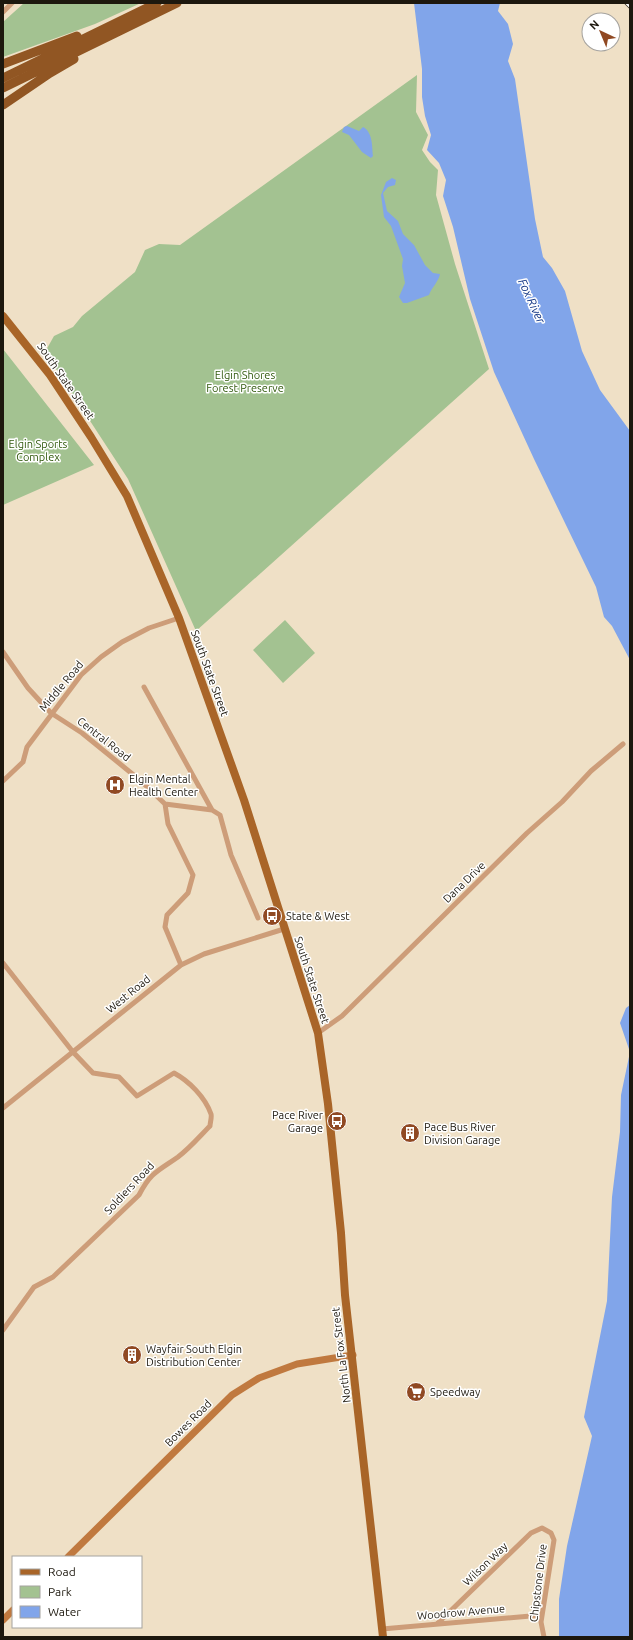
<svg xmlns="http://www.w3.org/2000/svg" width="633" height="1640" viewBox="0 0 633 1640" font-family="Ubuntu,sans-serif">
	<rect width="100%" height="100%" fill="#efe0c6"/>
	<path fill="#a3c291" d="M24,3H141L95,24L3,57V22Z
		M417,75L416,112L428,135L422,150L430,162L438,170L436,195L455,264L489,369L196,631L128,479L45,352L54,336L73,327L82,316L135,272L145,250L159,244L180,245Z
		M3,349L94,465L3,505Z
		M285,620L315,653L283,683L253,650Z"/>
	<path fill="#81a5ea" d="M414,3H500L498,11L508,24L513,44L508,61L515,79L535,219L543,257L552,268L565,291L582,351L600,390L630,431V660L612,626L604,617L596,587L534,459L494,372L470,299L453,227L443,196L446,180L439,163L427,150L431,135L425,116L422,97V69Z
		M347,126L359,131L363,127C373,132 372,147 373,156L371,158L362,152L349,135L342,132L344,127Z
		M392,178L396,180L395,185L388,187L383,193L387,211L398,221L403,234L414,245L425,265L433,273L440,274C439,281 432,287 429,295L407,303H403L399,297L405,283L402,266L403,259L391,226L384,217L381,195L386,182Z
		M630,1005V1637H559V1599L567,1546L592,1436L584,1417L607,1301L612,1197L620,1132L621,1095L630,1052L620,1023L626,1008Z"/>
	<g fill="none" stroke-linecap="round" stroke-linejoin="round">
		<path stroke="#cd9d79" stroke-width="5" d="M3,12L12,3
			M3,652L28,688L51,713L82,733L141,781L165,804L212,810
			M144,687L212,810L220,815L231,855L258,918
			M3,781L23,762L27,747L81,675L101,657L122,642L149,628L179,618
			M165,804L168,824L193,875L188,893L167,915L165,927L181,965
			M3,963L73,1052L93,1073L119,1077L137,1096L174,1073C189,1081 205,1097 211,1114C212,1117 210,1123 210,1126C200,1136 190,1148 178,1157C158,1171 151,1172 139,1195L53,1277L34,1287L3,1330
			M318,1033L342,1016L527,833L562,802L591,771L623,744
			M3,1108L181,965L204,954L284,929
			M437,1624L531,1533L542,1528L551,1533L554,1540L541,1622L544,1637
			M382,1629L542,1615"/>
		<path stroke="#c0793f" stroke-width="7" d="M68,1557L232,1395L259,1378L297,1364L353,1355
			M3,1620L13,1610"/>
		<path stroke="#a96528" stroke-width="8" d="M3,316L50,375L91,437L127,496L179,618L244,800L318,1033L328,1104L341,1233L345,1295L383,1637"/>
		<path stroke="#915623" stroke-width="9" d="M3,64L77,36
			M3,78L157,3
			M3,88L177,3
			M3,105L50,73L74,59"/>
		<defs>
			<path id="rail" d="M626,3L630,7"/>
		</defs>
		<use href="#rail" stroke="#332d21" stroke-width="3.5"/>
		<use href="#rail" stroke="#fff" stroke-width="2" stroke-dasharray="6" stroke-linecap="butt"/>
	</g>
	<defs>
		<symbol id="hospital-disc" viewBox="-11 -11 22 22"><circle r="9.5" fill="#904923" stroke="#fff"/><path d="M-5-5h3v3.5h4V-5h3V5h-3V1.5h-4V5h-3Z" fill="#fff"/></symbol>
		<symbol id="bus-disc" viewBox="-11 -11 22 22"><circle r="9.5" fill="#904923" stroke="#fff"/><path d="M-5-6H5V4H4V6H2V4H-2V6H-4V4H-5ZM-3.5-4V0h7V-4ZM-3.5 1.2v1.5H-2V1.2ZM2 1.2v1.5H3.5V1.2Z" fill="#fff"/></symbol>
		<symbol id="building-disc" viewBox="-11 -11 22 22"><circle r="9.5" fill="#904923" stroke="#fff"/><path d="M-4-6H4V6H1V3H-1V6H-4ZM-2.5-4.3h1.7v1.8h-1.7ZM.8-4.3h1.7v1.8H.8ZM-2.5-1h1.7V.8h-1.7ZM.8-1h1.7V.8H.8Z" fill="#fff"/></symbol>
		<symbol id="supermarket-disc" viewBox="-11 -11 22 22"><circle r="9.5" fill="#904923" stroke="#fff"/><path d="M-6-5.5h2.5l.6 2H6L4.5 2H-2.5L-4.4-4H-6ZM-1.5 3.2a1.3 1.3 0 1 0 .1 0ZM3 3.2a1.3 1.3 0 1 0 .1 0Z" fill="#fff"/></symbol>
	</defs>
	<g fill-rule="evenodd">
		<use href="#hospital-disc" x="104" y="774" width="22" height="22"/>
		<use href="#bus-disc" x="261" y="905" width="22" height="22"/>
		<use href="#bus-disc" x="326" y="1110" width="22" height="22"/>
		<use href="#building-disc" x="399" y="1122" width="22" height="22"/>
		<use href="#building-disc" x="121" y="1344" width="22" height="22"/>
		<use href="#supermarket-disc" x="405" y="1381" width="22" height="22"/>
	</g>
	<g text-anchor="middle" dominant-baseline="central" stroke-width="3" stroke-linejoin="round" paint-order="stroke">
		<g font-size="11" fill="#31590d" stroke="#fff">
			<text x="245" y="375">Elgin Shores<tspan x="245" dy="13">Forest Preserve</tspan></text>
			<text x="38" y="444">Elgin Sports<tspan x="38" dy="13">Complex</tspan></text>
		</g>
		<g font-size="11" fill="#1d180e" stroke="#fff">
			<text transform="translate(66 381) rotate(55)">South State Street</text>
			<text transform="translate(210 673) rotate(70)">South State Street</text>
			<text transform="translate(61 686) rotate(-50)">Middle Road</text>
			<text transform="translate(104 739) rotate(38)">Central Road</text>
			<text transform="translate(464 882) rotate(-44)">Dana Drive</text>
			<text transform="translate(312 980) rotate(72)">South State Street</text>
			<text transform="translate(128 994) rotate(-39)">West Road</text>
			<text transform="translate(129 1188) rotate(-47)">Soldiers Road</text>
			<text transform="translate(341 1355) rotate(-97)">North La Fox Street</text>
			<text transform="translate(188 1423) rotate(-45)">Bowes Road</text>
			<text transform="translate(485 1564) rotate(-44)">Wilson Way</text>
			<text transform="translate(538 1583) rotate(-83)">Chipstone Drive</text>
			<text transform="translate(461 1612) rotate(-5)">Woodrow Avenue</text>
		</g>
		<g font-size="11" fill="#1d180e" stroke="#fff" text-anchor="start">
			<text x="129" y="779">Elgin Mental<tspan x="129" dy="13">Health Center</tspan></text>
			<text x="286" y="916">State &amp; West</text>
			<text x="323" y="1115" text-anchor="end">Pace River<tspan x="323" dy="13">Garage</tspan></text>
			<text x="424" y="1127">Pace Bus River<tspan x="424" dy="13">Division Garage</tspan></text>
			<text x="146" y="1349">Wayfair South Elgin<tspan x="146" dy="13">Distribution Center</tspan></text>
			<text x="430" y="1392">Speedway</text>
		</g>
		<g font-size="12" font-style="italic" fill="#123584" stroke="#fff">
			<text transform="translate(532 301) rotate(65)">Fox River</text>
		</g>
	</g>
	<rect width="633" height="1640" fill="none" stroke="#1d180e" stroke-width="8"/>
	<rect x="12" y="1556" width="130" height="72" fill="#ffffff" stroke="#a5a39f"/>
	<rect x="20" y="1569" width="20" height="6" fill="#a96528" stroke="#a5a39f"/>
	<text x="48" y="1576" font-size="12" fill="#1d180e">Road</text>
	<rect x="20" y="1586" width="20" height="12" fill="#a3c291" stroke="#a5a39f"/>
	<text x="48" y="1596" font-size="12" fill="#1d180e">Park</text>
	<rect x="20" y="1606" width="20" height="12" fill="#81a5ea" stroke="#a5a39f"/>
	<text x="48" y="1616" font-size="12" fill="#1d180e">Water</text>
	<g transform="translate(601 32) rotate(316)"><circle r="19" fill="#ffffff" stroke="#a5a39f"/>
	<path d="M0-3L7 15L0 10L-7 15Z" fill="#904923"/>
	<text y="-6" font-size="11" font-weight="bold" text-anchor="middle" fill="#1d180e">N</text>
	</g>
</svg>
